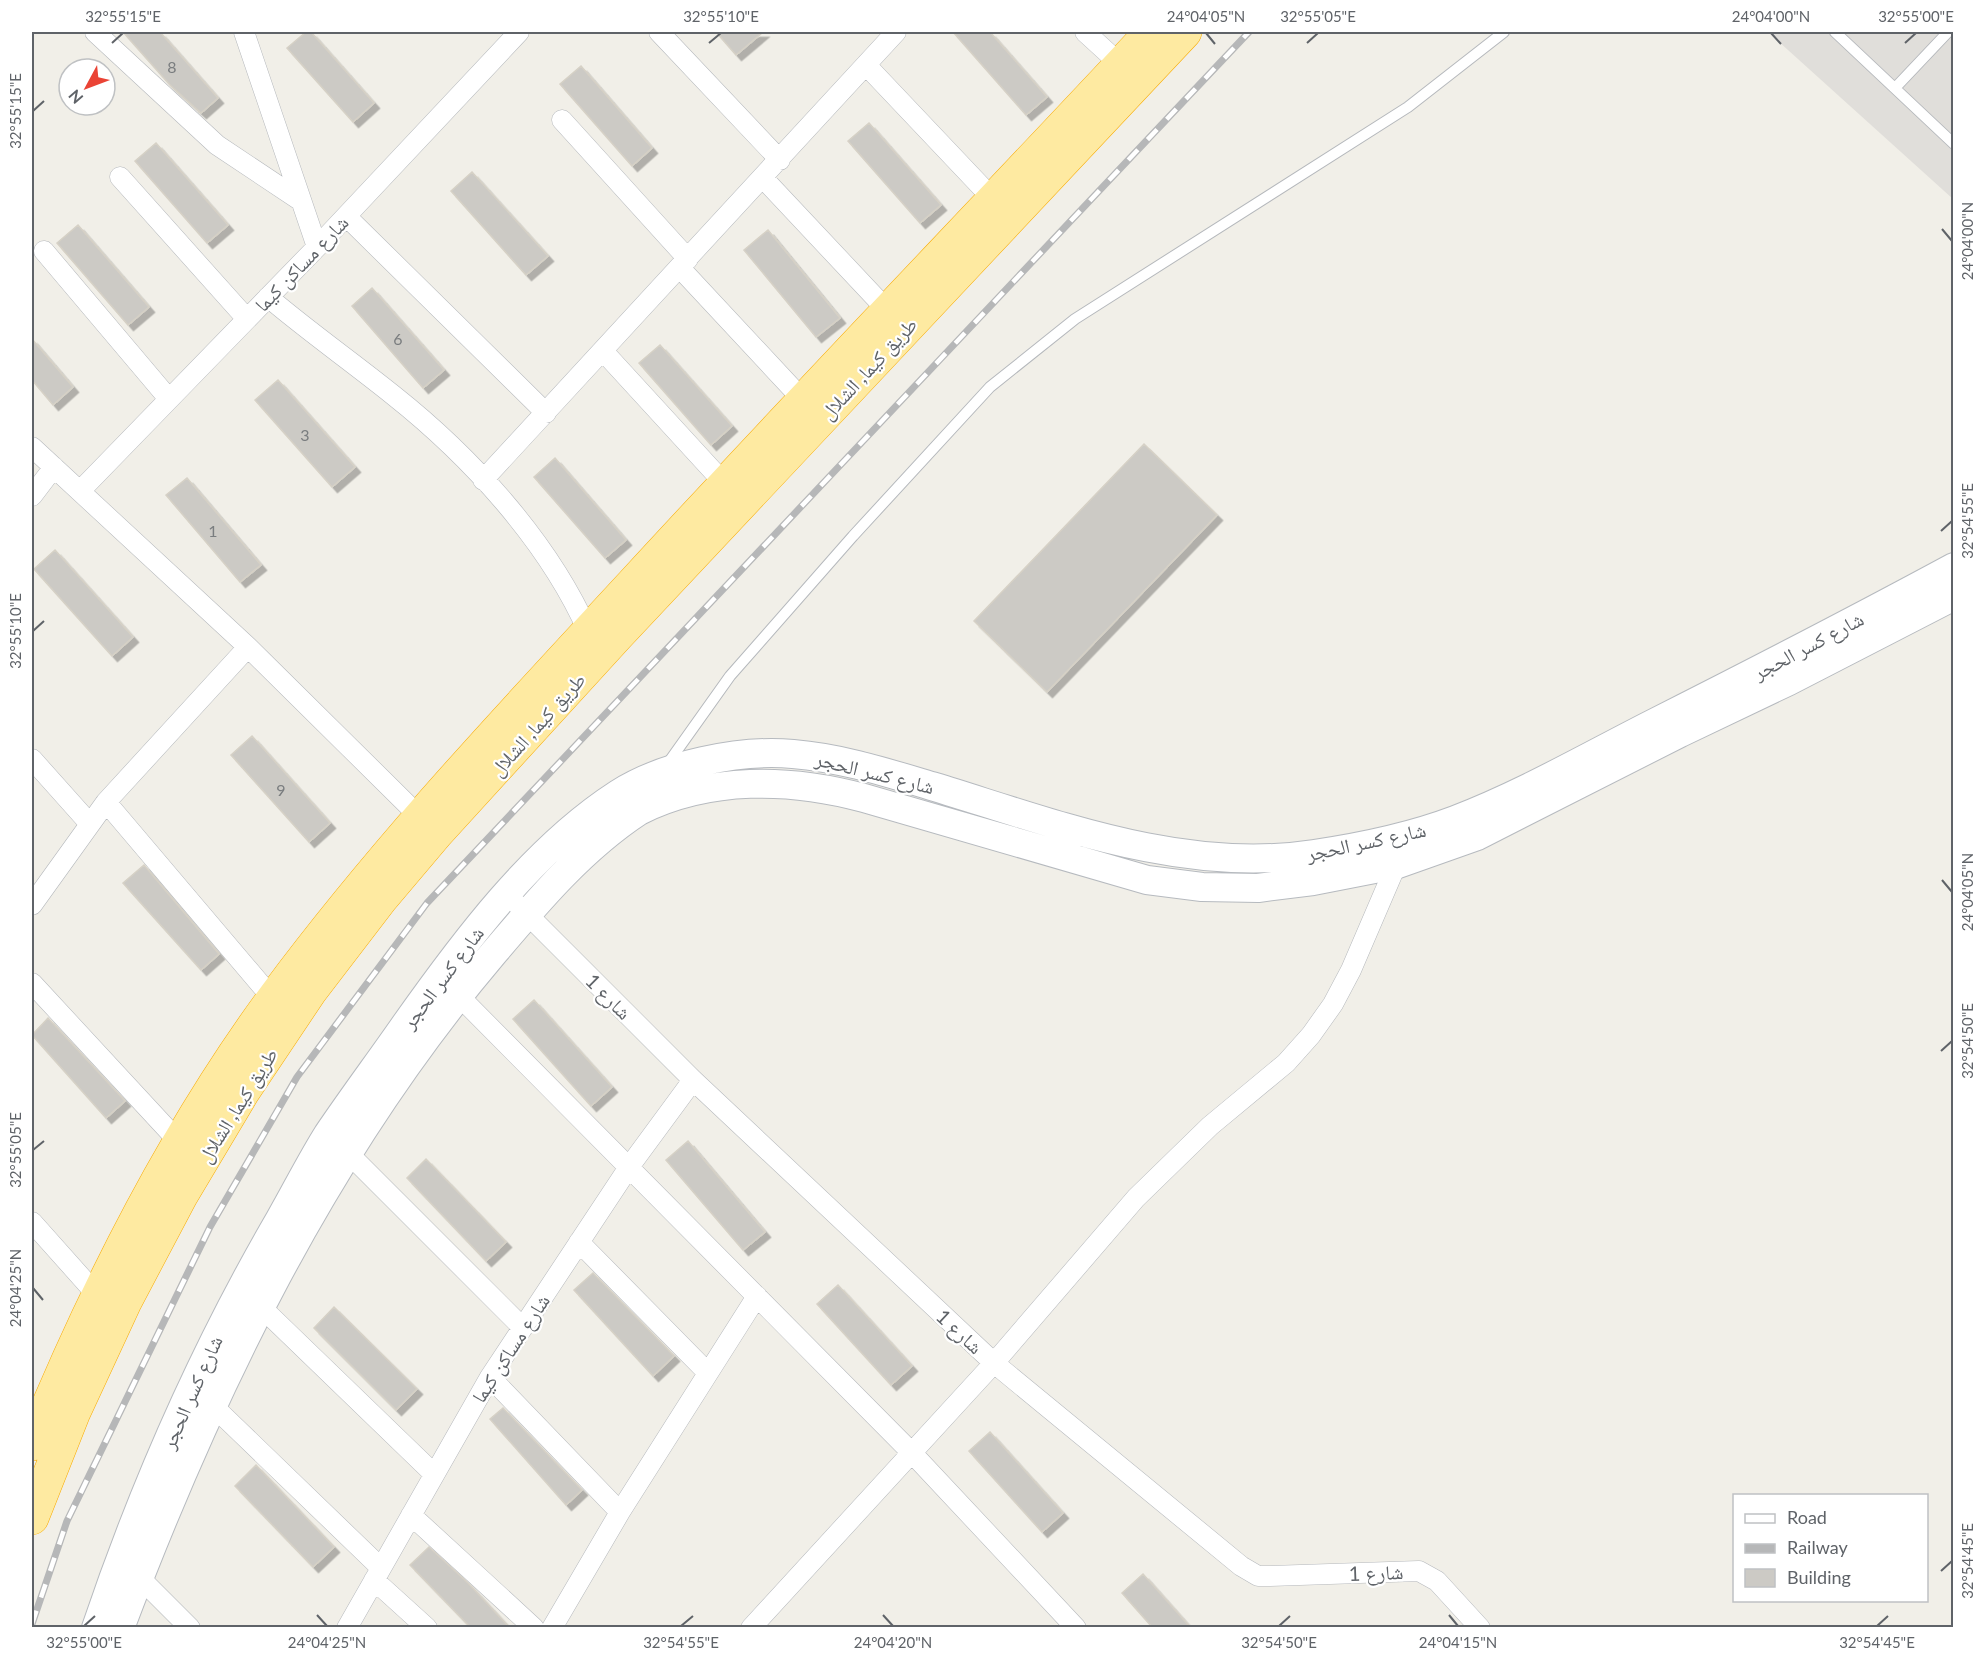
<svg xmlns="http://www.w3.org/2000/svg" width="1985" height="1659" viewBox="0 0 1985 1659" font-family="Lato,'Noto Naskh Arabic',sans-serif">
	<defs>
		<filter id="shadow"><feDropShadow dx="5.5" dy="5.5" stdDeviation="0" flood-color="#0004"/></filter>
	</defs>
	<rect width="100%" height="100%" fill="#f1efe8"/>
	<path fill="#e0deda" d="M1768,32H1953V199Z"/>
	<path fill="#cccac5" stroke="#d6d1c6" stroke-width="1.5" filter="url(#shadow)" d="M123,32H160L218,98L201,113L170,85Z
		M306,32H311L374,103L353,122L287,48Z
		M716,32H763L736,55Z
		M953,32H990L1047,97L1026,115Z
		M581,66L652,148L632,166L560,84Z
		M869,123L941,205L920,223L848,141Z
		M156,143L228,225L207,243L135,161Z
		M472,172L548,256L526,275L451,191Z
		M78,225L149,307L128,325L57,243Z
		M768,230L840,318L816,337L744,250Z
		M372,288L444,370L423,388L352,306Z
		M32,339L73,387L53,405L32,380Z
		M660,345L732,426L711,445L639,363Z
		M278,380L355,467L332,487L255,400Z
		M1144,444L1217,515L1047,692L974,621Z
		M555,458L626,540L605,558L534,477Z
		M187,478L261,565L240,582L166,495Z
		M55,550L133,637L112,656L34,569Z
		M252,736L330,823L309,842L231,755Z
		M144,865L219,954L201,970L123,883Z
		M534,1000L612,1087L591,1106L513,1019Z
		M48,1018L125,1101L106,1118L32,1035Z
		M688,1141L765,1232L743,1250L666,1160Z
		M426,1159L506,1242L486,1261L407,1178Z
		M593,1273L674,1356L653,1376L574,1290Z
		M838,1285L912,1366L891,1385L817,1304Z
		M334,1307L417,1389L396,1410L314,1328Z
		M503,1408L582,1490L566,1505L490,1419Z
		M990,1432L1063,1513L1042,1532L969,1451Z
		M256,1465L334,1547L313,1567L235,1486Z
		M429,1547L468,1583L510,1628H471L410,1565Z
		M1143,1574L1191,1628H1153L1122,1593Z"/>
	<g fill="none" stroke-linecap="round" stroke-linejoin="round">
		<defs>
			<path id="service" d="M1835,32L1954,144
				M1895,88L1948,32
				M666,766L730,676L853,536L990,387L1075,319L1408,107L1504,32"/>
			<path id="minor" d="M95,32L217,145L301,201
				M244,32L317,247
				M659,32L780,160
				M1085,32L1120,64
				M866,65L992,198
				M562,120L688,259
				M120,177L247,319
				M763,178L887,310
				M346,216L546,413
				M44,251L169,399
				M680,268L803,400
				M268,297C308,331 352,362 393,395C470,456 548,541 588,631
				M603,351L724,483
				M32,447L248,647L426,823
				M483,480L896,32
				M80,491L317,247L519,32
				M32,496L54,467
				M32,759L90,824
				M106,802L273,999
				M32,905L106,802L248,647
				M518,905L693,1080L994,1363L1241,1566L1258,1576H1270L1419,1571L1437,1581L1480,1628
				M32,983L180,1143
				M458,995L912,1453L1076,1628
				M347,1152L522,1327
				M32,1222L98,1296
				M579,1242L708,1373
				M260,1306L434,1474
				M490,1377L620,1512
				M212,1405L381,1568
				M411,1515L534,1628
				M139,1577L190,1628
				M374,1580L427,1628
				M347,1628L490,1377L629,1167L693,1080
				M552,1628L620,1512L757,1296
				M751,1628L994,1363L1136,1198L1210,1126L1286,1063L1311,1035L1333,1004L1351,970L1400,856"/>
			<path id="secondary" d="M96,1628C144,1486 205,1348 280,1219C296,1191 311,1161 328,1134C353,1097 380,1061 405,1025C463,943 533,849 618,794C663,765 740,749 793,754C842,758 888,773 935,787C1056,824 1184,874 1314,854C1361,847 1410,837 1455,820C1523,794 1587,757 1652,724C1753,673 1854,621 1954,567
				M120,1628C211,1387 325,1152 492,955C536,903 581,849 639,811C709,776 790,778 864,798L1147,880L1202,887L1258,888L1313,881L1395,865L1477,836L1680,733L1789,681L1954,596"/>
			<path id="trunk" d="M32,1444C96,1288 174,1133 275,996C384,849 509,717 633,583C804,397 979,216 1151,32
				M32,1518L74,1412L125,1302L181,1196L243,1092L310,992L382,898L437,833L617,636L1185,32"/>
		</defs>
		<use href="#service" stroke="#b5b8bc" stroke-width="12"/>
		<use href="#minor" stroke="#b5b8bc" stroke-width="21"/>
		<use href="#secondary" stroke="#b6babf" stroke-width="30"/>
		<use href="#trunk" stroke="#f9ab00" stroke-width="34"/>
		<use href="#service" stroke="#fff" stroke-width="10"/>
		<use href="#minor" stroke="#fff" stroke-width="20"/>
		<use href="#secondary" stroke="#fff" stroke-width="28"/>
		<use href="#trunk" stroke="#feeaa1" stroke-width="33"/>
		<defs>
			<path id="rail" d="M32,1624L67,1521L210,1227L297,1077L427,903L1249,32"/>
		</defs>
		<use href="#rail" stroke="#b6b7b8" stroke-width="7"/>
		<use href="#rail" stroke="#fff" stroke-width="4.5" stroke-dasharray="14" stroke-linecap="butt"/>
	</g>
	<path fill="none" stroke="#5f6368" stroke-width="2" d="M1206,33L1215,44M1771,33L1781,44M112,43L123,33M709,43L721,33M1307,43L1318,33M1905,43L1916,33M33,111L44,101M1942,229L1952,241M1941,531L1952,521M33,631L44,621M1942,880L1952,892M1941,1051L1952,1041M33,1150L44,1141M33,1288L43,1300M1941,1571L1952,1561M317,1615L327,1626M883,1615L893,1626M1449,1615L1458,1626M84,1626L95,1616M681,1626L693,1616M1279,1626L1290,1616M1877,1626L1888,1616"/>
	<g text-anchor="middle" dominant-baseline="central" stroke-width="4.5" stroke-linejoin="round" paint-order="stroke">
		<g font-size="16" fill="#7a7d7f">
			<text x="172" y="66">8</text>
			<text x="398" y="338">6</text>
			<text x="305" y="434">3</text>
			<text x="213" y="530">1</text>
			<text x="281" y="789">9</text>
		</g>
		<g font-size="20" fill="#5f6368" stroke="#fff">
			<text transform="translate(301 263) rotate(-46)">شارع مساكن كيما</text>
			<text transform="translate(868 368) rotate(-47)">طريق كيما, الشلال</text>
			<text transform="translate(1808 645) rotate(-28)">شارع كسر الحجر</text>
			<text transform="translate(537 724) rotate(-48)">طريق كيما, الشلال</text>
			<text transform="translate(875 772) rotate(14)">شارع كسر الحجر</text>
			<text transform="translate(1366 841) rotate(-12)">شارع كسر الحجر</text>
			<text transform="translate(442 977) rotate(-53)">شارع كسر الحجر</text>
			<text transform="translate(609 996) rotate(45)">شارع 1</text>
			<text transform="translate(237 1105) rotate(-58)">طريق كيما, الشلال</text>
			<text transform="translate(960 1331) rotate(43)">شارع 1</text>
			<text transform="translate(510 1348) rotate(-57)">شارع مساكن كيما</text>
			<text transform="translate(191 1392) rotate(-66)">شارع كسر الحجر</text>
			<text transform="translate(1376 1572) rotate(-2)">شارع 1</text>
		</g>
	</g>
	<rect width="1985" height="1659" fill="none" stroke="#ffffff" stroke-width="66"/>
	<rect x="1733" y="1494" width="195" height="108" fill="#ffffff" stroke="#bfc1c3" stroke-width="1.5"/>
	<rect x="1745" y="1514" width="30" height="9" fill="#ffffff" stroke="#bfc1c3" stroke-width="1.5"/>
	<text x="1787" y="1524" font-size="18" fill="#5f6368">Road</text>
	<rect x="1745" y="1544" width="30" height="9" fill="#b6b7b8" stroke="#bfc1c3" stroke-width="1.5"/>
	<text x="1787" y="1554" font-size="18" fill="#5f6368">Railway</text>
	<rect x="1745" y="1569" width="30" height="18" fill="#cccac5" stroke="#bfc1c3" stroke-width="1.5"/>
	<text x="1787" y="1584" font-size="18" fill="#5f6368">Building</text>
	<g transform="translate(87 87) rotate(229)"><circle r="28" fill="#ffffff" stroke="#bfc1c3" stroke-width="1.5"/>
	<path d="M0-4.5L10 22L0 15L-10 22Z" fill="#ea4335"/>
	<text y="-9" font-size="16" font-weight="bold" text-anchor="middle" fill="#5f6368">N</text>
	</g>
	<rect x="33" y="33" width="1919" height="1593" fill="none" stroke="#5f6368" stroke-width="2"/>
	<g font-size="15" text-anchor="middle" fill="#5f6368">
		<text x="123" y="22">32°55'15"E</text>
		<text x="721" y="22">32°55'10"E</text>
		<text x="1206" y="22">24°04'05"N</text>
		<text x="1318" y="22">32°55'05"E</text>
		<text x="1771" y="22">24°04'00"N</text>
		<text x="1916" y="22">32°55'00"E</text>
		<text transform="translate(16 111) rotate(-90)" y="5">32°55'15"E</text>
		<text transform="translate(1968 241) rotate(-90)" y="5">24°04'00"N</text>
		<text transform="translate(1968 521) rotate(-90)" y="5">32°54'55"E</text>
		<text transform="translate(16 631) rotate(-90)" y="5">32°55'10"E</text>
		<text transform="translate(1968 892) rotate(-90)" y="5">24°04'05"N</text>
		<text transform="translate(1968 1041) rotate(-90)" y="5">32°54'50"E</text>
		<text transform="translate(16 1150) rotate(-90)" y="5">32°55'05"E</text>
		<text transform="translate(16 1288) rotate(-90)" y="5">24°04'25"N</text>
		<text transform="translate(1968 1561) rotate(-90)" y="5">32°54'45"E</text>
		<text x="84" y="1648">32°55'00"E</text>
		<text x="327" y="1648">24°04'25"N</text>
		<text x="681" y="1648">32°54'55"E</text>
		<text x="893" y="1648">24°04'20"N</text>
		<text x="1279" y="1648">32°54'50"E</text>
		<text x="1458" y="1648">24°04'15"N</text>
		<text x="1877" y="1648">32°54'45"E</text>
	</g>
</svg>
